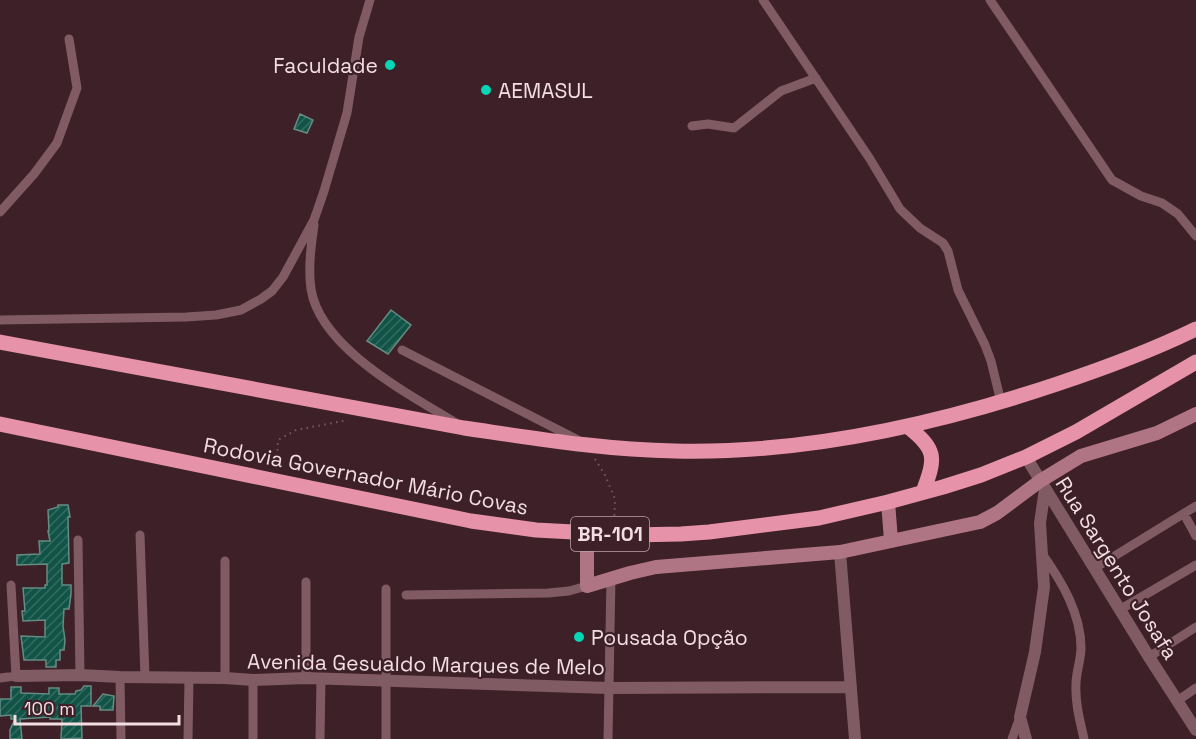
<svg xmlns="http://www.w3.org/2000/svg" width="1196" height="739" viewBox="0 0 1196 739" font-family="'Space Grotesk',sans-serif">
	<defs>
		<pattern id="building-hatch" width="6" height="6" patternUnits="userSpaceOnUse" patternTransform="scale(1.5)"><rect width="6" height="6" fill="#115346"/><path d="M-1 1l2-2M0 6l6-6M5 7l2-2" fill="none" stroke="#346b61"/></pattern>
	</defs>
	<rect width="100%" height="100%" fill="#3d2028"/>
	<path fill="url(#building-hatch)" stroke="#648c82" stroke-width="1.5" d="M300,114L313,120L307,133L294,129Z
		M391,310L411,325L388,354L367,341Z
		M58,505H68L70,517H68L69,563L62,564V585H71V594L69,609H64L63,626L65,640L64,650H60V660H56V667H46V660H24L21,636L45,637V620L23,621L22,611H25L23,588H45V585H47V564L17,565V555L40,554L39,541H50L48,531H49L48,510L58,507Z
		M84,686H91V706H81L82,738L61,739L62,719H50V717L20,719L22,739H10V730L15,719H11V715L0,716V699H11V687H21V693L49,694V688H59V694H75L76,691L81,690Z
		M103,694L114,696L113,710H100V706H93Z"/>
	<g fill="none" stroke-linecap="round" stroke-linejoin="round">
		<path stroke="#765b62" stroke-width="2" stroke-dasharray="1.5 4.5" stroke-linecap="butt" d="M595,459L605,475L615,499L614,523
			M280,468L277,461L278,440L296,430L348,420"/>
		<path stroke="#805b64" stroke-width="9" d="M763,0L870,159L900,209L920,228L943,243L948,251L958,290L985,345L991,361L1001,402
			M990,0L1112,180L1141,196L1162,203L1178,214L1196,236
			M692,126L708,124L734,128L781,91L816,78
			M0,212L34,174L57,143L77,88L69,39
			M314,225C311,246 308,268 311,289C320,348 409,394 456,423
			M0,320L186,317L216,315L241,310L261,299L272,291L283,277L314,220L324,191L347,113L359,37L370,0
			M402,350L578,440
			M1184,514L1196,536
			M140,535L145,677
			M78,540L80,675
			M1043,555C1062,582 1081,614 1081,648C1081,660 1076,672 1076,684C1075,703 1080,721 1084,739
			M225,561V678
			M1095,568L1196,506
			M406,595L548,593L569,591L587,586
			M1121,609L1196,565
			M1149,657L1196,627
			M120,677L121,739
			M0,678L16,676L11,585
			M306,678V582
			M1177,701L1196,688
			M188,739L189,678
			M253,739V680
			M320,739L321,680
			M386,739V589
			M608,739L611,578
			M1012,739L1020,717"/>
		<path stroke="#805b64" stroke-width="12" d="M1026,457L1149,657L1196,730
			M840,552L855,739
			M16,676L80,675L120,677L225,678L253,680L306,678L608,688L851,687
			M1026,739L1020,717L1035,652L1044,587L1040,523L1045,489"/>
		<path stroke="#b07584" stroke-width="14" d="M888,502L891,540
			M587,533V586L630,573L656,567L840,552L980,522L997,513L1040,481L1081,456L1157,433L1196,414"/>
		<path stroke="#e692a8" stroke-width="15" d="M0,342L464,428C533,438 604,450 675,451C805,454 935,425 1057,384C1105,368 1151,351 1196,329
			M0,424L471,521L536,530L630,535L681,534L709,532L819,518L888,502L943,487L981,475L1026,457L1076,432L1196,362
			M907,426C937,450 936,457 923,492"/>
	</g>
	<g fill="#06d5b6" stroke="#3d2028" stroke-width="2">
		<circle cx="390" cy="65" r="6"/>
		<circle cx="486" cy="90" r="6"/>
		<circle cx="579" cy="637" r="6"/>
	</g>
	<g text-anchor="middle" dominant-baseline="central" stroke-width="4.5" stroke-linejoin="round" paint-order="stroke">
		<rect fill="#3d2028" stroke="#bca5ab" stroke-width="1.5" x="571" y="517" width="78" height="34" rx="4.5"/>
		<g font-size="20" font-weight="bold" fill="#f3dee3">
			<text x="610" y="534">BR-101</text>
		</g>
		<g font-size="21" fill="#f3dee3" stroke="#3d2028" text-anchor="start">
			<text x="378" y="65" text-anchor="end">Faculdade</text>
			<text x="498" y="90">AEMASUL</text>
			<text x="591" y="637">Pousada Opção</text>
		</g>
		<g font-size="21" fill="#f3dee3" stroke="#3d2028">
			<text transform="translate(366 476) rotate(11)">Rodovia Governador Mário Covas</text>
			<text transform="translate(1117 568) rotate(58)">Rua Sargento Josafa</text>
			<text transform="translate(426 664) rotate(1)">Avenida Gesualdo Marques de Melo</text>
		</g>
	</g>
	<path d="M15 715v9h164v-9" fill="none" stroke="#f3dee3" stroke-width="3"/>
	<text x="24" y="715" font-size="18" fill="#f3dee3" stroke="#3d2028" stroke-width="4.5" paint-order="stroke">100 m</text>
</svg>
